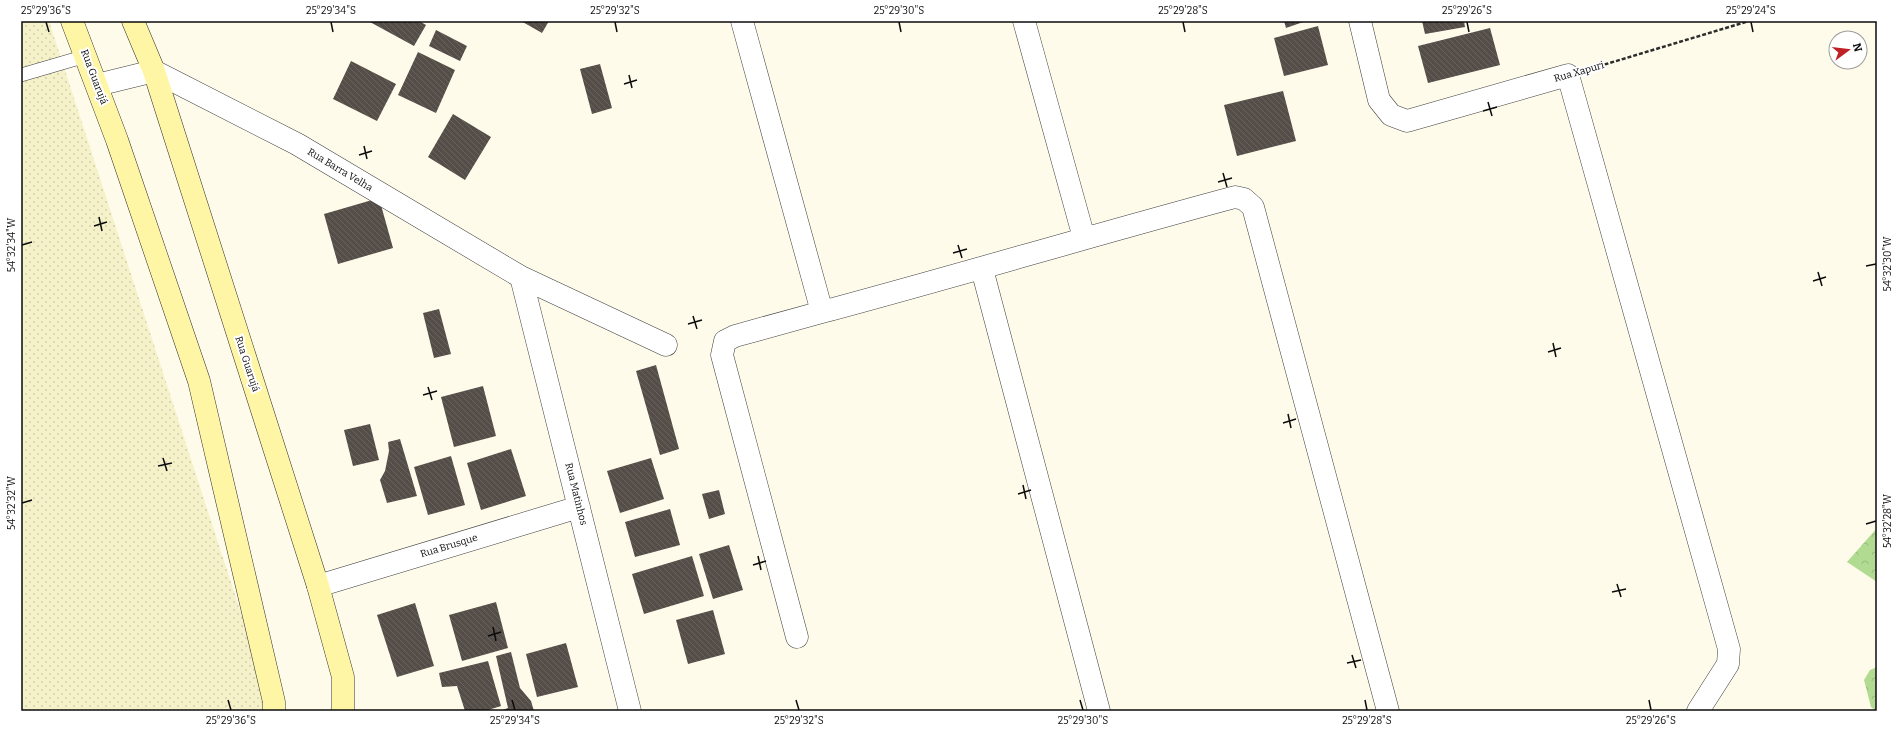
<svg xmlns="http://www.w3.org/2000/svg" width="1898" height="732" viewBox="0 0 1898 732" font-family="Bitter,serif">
	<defs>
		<pattern id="farmland-dots" width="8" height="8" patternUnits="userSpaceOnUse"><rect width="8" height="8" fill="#f5f2ca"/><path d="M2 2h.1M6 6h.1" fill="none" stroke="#d1ceac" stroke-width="1.8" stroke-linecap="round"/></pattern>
		<pattern id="forest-crowns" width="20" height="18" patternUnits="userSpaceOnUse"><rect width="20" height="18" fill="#b2db92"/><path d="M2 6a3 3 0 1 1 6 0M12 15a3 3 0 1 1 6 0" fill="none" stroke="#98bb7d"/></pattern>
		<pattern id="building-back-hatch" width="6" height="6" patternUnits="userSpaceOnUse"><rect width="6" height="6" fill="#544d48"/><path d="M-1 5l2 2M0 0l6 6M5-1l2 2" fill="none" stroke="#68625e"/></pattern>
	</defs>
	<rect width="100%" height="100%" fill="#fffbea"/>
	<path fill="url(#farmland-dots)" d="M21,21H49L261,675L263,711H21Z"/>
	<path fill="url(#forest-crowns)" d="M1877,528V582L1847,562Z
		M1877,667V711H1876L1871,707L1864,680L1870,670Z"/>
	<path fill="url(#building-back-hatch)" d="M371,21H419L426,25L414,46L370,22Z
		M521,21H549L542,33Z
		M1284,21H1306L1286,28Z
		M1422,21H1464L1465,27L1425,34Z
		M1318,26L1328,65L1284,76L1274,38Z
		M1490,28L1500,65L1428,83L1418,46Z
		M436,30L467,46L460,61L429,46Z
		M418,52L455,70L436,113L398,95Z
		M351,61L396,84L377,121L333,99Z
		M600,64L612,108L592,114L580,69Z
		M1283,91L1296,141L1237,156L1224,105Z
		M453,114L491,137L465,180L428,157Z
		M379,198L393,248L338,264L324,214Z
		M439,309L451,354L434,358L423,313Z
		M656,365L679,449L660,455L636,371Z
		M483,386L496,436L454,447L441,397Z
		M370,424L379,460L353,466L344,430Z
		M400,439L417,496L387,503L380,480L385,471L389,451L388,442Z
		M511,449L526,496L481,510L467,463Z
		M451,456L465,505L428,515L414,467Z
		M651,458L664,499L620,513L607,471Z
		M719,490L725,514L709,519L702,494Z
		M670,509L680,545L635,557L625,522Z
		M729,545L743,590L713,599L699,554Z
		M692,556L704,596L644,614L632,574Z
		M496,602L508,648L462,661L449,615Z
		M415,603L434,666L397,677L377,615Z
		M713,610L725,654L688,664L676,620Z
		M566,643L578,687L537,697L526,654Z
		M511,652L520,688L531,701L534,711H500L508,708L496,656Z
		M488,661L501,706L485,711H465L457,686L442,687L439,673Z"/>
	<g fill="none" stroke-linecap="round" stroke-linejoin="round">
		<defs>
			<path id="service" d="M21,75L86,56"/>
			<path id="minor" d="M742,21L822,312C960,275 1097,234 1235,197L1244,199L1253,207L1388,711
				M1024,21L1084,238
				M1360,21L1379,100L1391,115L1407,121L1568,75L1729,649L1728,664L1698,711
				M97,85L154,71L297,144L521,277L666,345
				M982,269L1099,711
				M521,277L630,711
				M318,586L579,507
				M797,637L722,355L725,341L735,336L822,312"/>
			<path id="secondary" d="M72,21L117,140L199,381L274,702V711
				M133,21L154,71L318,586L343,677V711"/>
		</defs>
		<use href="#service" stroke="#3e3e3e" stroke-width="14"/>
		<use href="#minor" stroke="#3e3e3e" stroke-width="23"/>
		<use href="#secondary" stroke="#2d2d2d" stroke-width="23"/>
		<path stroke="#2d2d2d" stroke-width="2.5" stroke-dasharray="4 2" stroke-linecap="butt" d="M1593,68L1749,21"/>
		<use href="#service" stroke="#fff" stroke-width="13"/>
		<use href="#minor" stroke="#fff" stroke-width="22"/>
		<use href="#secondary" stroke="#fff6a5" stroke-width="22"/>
	</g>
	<path fill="none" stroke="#0b0b0b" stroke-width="1.5" d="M46,22L49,32M331,22L333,32M615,22L617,32M899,22L901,32M1183,22L1185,32M1467,22L1469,32M1751,22L1753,32M629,75L632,88M624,84L637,80M1488,102L1492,116M1483,111L1497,107M364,146L367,159M359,155L372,151M1223,173L1227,187M1218,182L1232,178M99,217L102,231M94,226L107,222M22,245L32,242M958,245L962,258M953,253L967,249M1866,266L1876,264M1818,272L1822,286M1813,281L1826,277M693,316L697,329M688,324L702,320M1553,343L1556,357M1548,352L1561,348M428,387L432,400M423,395L437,391M1288,414L1291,428M1283,423L1296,419M163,458L167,471M158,466L172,463M1023,485L1026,499M1018,494L1031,490M22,503L32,500M1866,524L1876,521M758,556L761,570M753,565L766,561M1617,584L1621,597M1612,592L1626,589M493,627L496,641M488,636L501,632M1352,655L1356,668M1347,663L1361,660M228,700L231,710M512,700L515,710M796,700L799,710M1080,700L1083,710M1365,700L1367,710M1649,700L1651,710"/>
	<g text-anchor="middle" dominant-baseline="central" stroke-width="4" stroke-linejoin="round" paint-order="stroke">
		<g font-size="10" fill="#0b0b0b" stroke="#fff">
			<text transform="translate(1579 72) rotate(-16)">Rua Xapuri</text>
			<text transform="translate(94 77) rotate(69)">Rua Guarujá</text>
			<text transform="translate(340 170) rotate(31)">Rua Barra Velha</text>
			<text transform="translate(247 364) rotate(72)">Rua Guarujá</text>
			<text transform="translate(576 494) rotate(76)">Rua Matinhos</text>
			<text transform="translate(449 546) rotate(-17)">Rua Brusque</text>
		</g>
	</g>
	<rect width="1898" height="732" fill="none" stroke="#ffffff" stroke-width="44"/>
	<g transform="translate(1848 50) rotate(75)"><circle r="19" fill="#ffffff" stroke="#9d9d9d"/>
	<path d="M0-3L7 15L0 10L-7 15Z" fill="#bf2025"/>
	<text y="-6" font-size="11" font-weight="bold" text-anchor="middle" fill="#0b0b0b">N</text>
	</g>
	<rect x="22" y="22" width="1854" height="688" fill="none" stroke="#0b0b0b" stroke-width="1.5"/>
	<g font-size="10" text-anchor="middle" fill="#0b0b0b">
		<text x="46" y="14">25°29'36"S</text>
		<text x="331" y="14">25°29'34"S</text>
		<text x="615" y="14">25°29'32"S</text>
		<text x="899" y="14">25°29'30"S</text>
		<text x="1183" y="14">25°29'28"S</text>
		<text x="1467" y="14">25°29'26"S</text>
		<text x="1751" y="14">25°29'24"S</text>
		<text transform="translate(11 245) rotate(-90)" y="4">54°32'34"W</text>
		<text transform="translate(1887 264) rotate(-90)" y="4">54°32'30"W</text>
		<text transform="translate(11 503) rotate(-90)" y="4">54°32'32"W</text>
		<text transform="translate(1887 521) rotate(-90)" y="4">54°32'28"W</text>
		<text x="231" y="724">25°29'36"S</text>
		<text x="515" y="724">25°29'34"S</text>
		<text x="799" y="724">25°29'32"S</text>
		<text x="1083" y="724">25°29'30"S</text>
		<text x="1367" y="724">25°29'28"S</text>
		<text x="1651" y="724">25°29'26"S</text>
	</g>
</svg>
